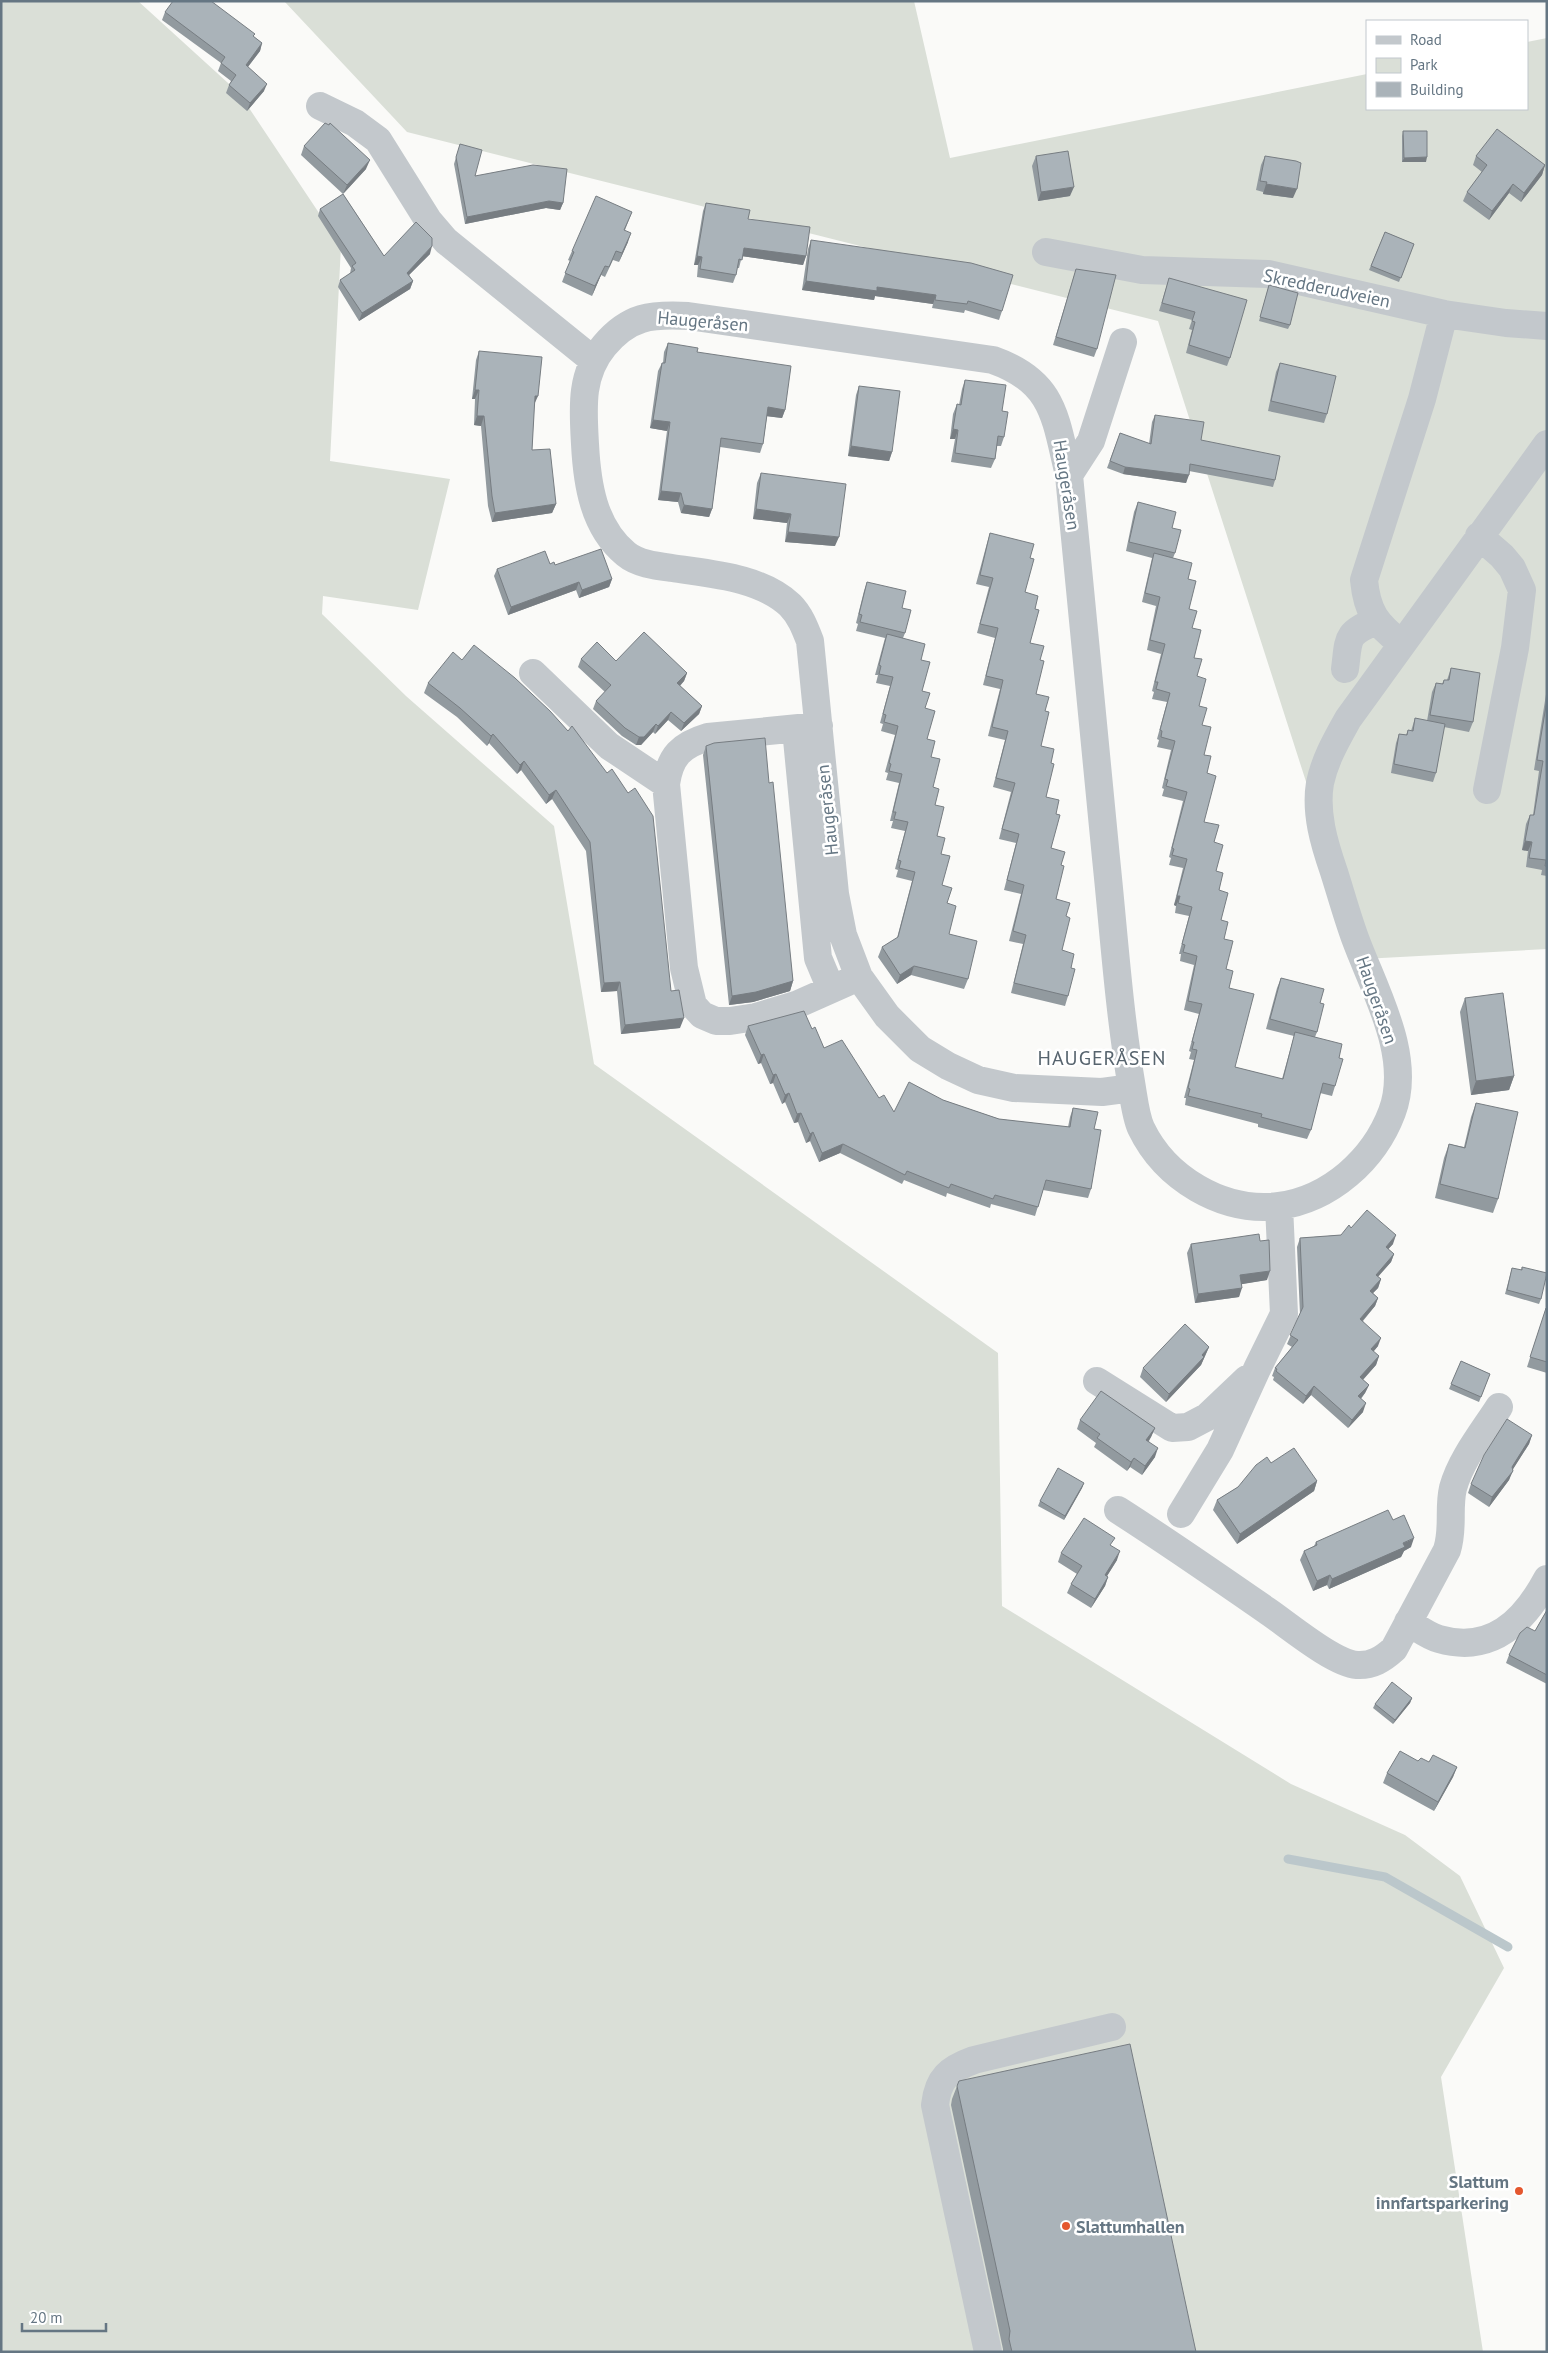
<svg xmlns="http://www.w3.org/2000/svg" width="1548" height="2353" viewBox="0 0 1548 2353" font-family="'PT Sans',sans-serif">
	<rect width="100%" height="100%" fill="#fafaf8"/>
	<path fill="#dadfd7" d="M1,1H138L239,93L341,246L330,461L450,479L418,610L323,596L322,614L406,696L554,826L594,1064L998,1353L1002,1606L1291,1784L1405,1835L1460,1876L1504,1968L1441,2077L1483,2352H1Z
		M284,1H914L950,158L1367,74V109H1527V42L1547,38V949L1363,959L1158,321L407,132Z"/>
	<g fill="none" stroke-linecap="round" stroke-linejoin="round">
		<path stroke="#bbc7cb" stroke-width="9" d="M1288,1859L1385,1877L1508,1947"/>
		<path stroke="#c3c8cc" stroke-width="28" d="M320,106L355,123L378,140L428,220L446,241L593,360
			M1046,252L1142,270L1268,274L1444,314L1506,323L1547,326
			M1069,475L1091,441L1123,342
			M1479,536L1502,556L1512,568L1522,590L1515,648L1487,790
			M1402,644C1376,624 1367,612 1364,580L1422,399L1444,314
			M1345,669C1349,638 1345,634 1376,621
			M533,673L609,746L666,784
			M819,726L708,737C681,745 670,756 666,784L684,968L693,1005L702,1015L716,1021H730L756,1017L796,1005L859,977
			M796,729L818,958L831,989
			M1132,1088L1102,1092L1014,1088L978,1080L948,1066L920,1049L887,1016L859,977L843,935L835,894L810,641C805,628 800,615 790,605C760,577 711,574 672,568C657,566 638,564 626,554C593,527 587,483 585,444C583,408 580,375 604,346C629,316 651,314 688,316L993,360C1055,382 1055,418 1069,475C1081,603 1094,731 1106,858C1114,935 1119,1012 1132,1088C1134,1100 1136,1117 1141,1128C1165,1178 1222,1213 1279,1206C1330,1199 1374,1160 1392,1112C1413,1056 1374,990 1355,938C1347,916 1341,894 1334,872C1324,843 1315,813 1320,783C1325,759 1337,739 1348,719L1547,444
			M1097,1381L1172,1428L1188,1427L1207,1417L1247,1379
			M1118,1510C1168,1542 1217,1576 1266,1610C1287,1624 1333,1663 1357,1665C1372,1666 1383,1659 1394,1649L1447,1550C1454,1528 1448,1509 1453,1488C1461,1459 1483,1432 1499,1407
			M1181,1514L1220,1450L1257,1369L1284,1314L1279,1206
			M1408,1622C1418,1628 1428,1636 1439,1639C1491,1654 1524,1622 1547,1579
			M988,2352L935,2105C938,2078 949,2069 974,2060L1112,2027"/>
	</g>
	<path fill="#929a9f" d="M165,12L254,37L262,43L260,51L248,67L264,91L247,111L226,93L229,85L231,81L218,71L221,63L162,20Z
		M1403,131L1426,162H1402V136Z
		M460,144L475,176L563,203L560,210L546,208L465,224L454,164Z
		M304,146L366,169L343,194L384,256L430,254L409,275L413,281L410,289L359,321L338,287L340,280L350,274L351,268L318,216L320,209L343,194L301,155Z
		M1036,156L1070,196L1038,201L1032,166Z
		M1265,156L1293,198L1263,194V192L1256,190L1261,165Z
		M1476,156L1545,165L1542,175L1521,202L1509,193L1489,220L1463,201L1467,192L1482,172L1473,165Z
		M706,203L748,219L806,256L803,265L742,256L739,268H737L736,275L733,283L697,277L698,265H694L703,211Z
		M632,212L625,230L628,242L619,262L613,260L605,277L601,275L592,296L562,282L570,261L568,260L572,251Z
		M1385,232L1414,244L1399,282L1369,270Z
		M811,240L1002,311L999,320L965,310L964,313L932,308L933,304L875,296L874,300L802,290L808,249Z
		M1076,269L1097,349L1094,357L1053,345Z
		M1169,278L1230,358L1227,366L1186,353L1192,330L1189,329L1192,320L1159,311Z
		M1269,285L1290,325L1288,329L1259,321Z
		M668,343L697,352L785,410L782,418L767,416L763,444L760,453L720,447L712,509L709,517L681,513L678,502L658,500L667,431L650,428L658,371L662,363H663L664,352Z
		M479,351L534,405L532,450L556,504L552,513L492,522L488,506L481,426L474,425L475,399H472L476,360Z
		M1280,363L1327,414L1324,423L1268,411L1276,372Z
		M965,380L1002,411L1004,437L1001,446H997L995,459L991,468L951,462L955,439H950L953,414L957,404L959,405L962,389Z
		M859,386L892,452L889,461L848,456L856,395Z
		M1155,415L1275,480L1273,487L1189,471L1186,483L1123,474L1107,468L1120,433L1149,444L1152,422Z
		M761,473L835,546L785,542L787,523L753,519L757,483Z
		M1138,502L1172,528L1175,553L1173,558L1188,579L1189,609L1192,628L1194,658L1197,676L1199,706L1202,725L1204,755L1207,773L1204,822L1214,842L1216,871L1219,890L1221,920L1224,939L1226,969L1229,988L1235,1067L1282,1079L1294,1036L1266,1029L1277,988L1281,978L1320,1003L1317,1032L1315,1037L1339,1058L1335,1086L1332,1096L1320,1093L1311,1130L1307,1139L1258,1127V1124L1185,1105L1186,1098H1184L1194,1060L1189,1059L1191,1052L1189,1051L1199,1014L1184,1010L1194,965L1180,961L1181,954H1179L1189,916L1175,913L1176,906L1174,905L1183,868L1169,865L1171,858L1169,857L1183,801L1162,796L1164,789L1162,788L1171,750L1157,747L1159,740L1157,739L1167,702L1152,699L1154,692L1152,691L1161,654L1147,650L1156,606L1142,602L1152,558L1126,551L1134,512Z
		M990,533L1030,558L1025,592L1035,609L1030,643L1040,660L1036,694L1045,711L1041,746L1051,763L1046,797L1056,814L1051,848L1061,865L1056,899L1066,916L1062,950L1071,968L1068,996L1065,1006L1011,993L1023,944L1009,941L1021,894L1004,890L1016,843L999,839L1011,792L993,787L1005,740L988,736L1000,689L983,685L995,638L977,633L989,587L976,584L987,543Z
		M550,564L612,579L609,587L579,598L576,590L508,615L494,576L497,569Z
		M867,582L902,608L905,633L903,638L921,660L922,691L925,708L927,739L931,757L933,787L935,805L937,836L941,854L942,885L947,903L949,934L968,979L964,989L911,975L897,984L878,957L882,947L897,938L912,881L896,877L898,870L895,869L905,831L891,828L893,821H890L899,783L886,780L888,773L885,772L895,735L881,731L883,724L880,723L890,686L876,683L878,675H875L885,638L856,631L858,624L856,623L864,591Z
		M581,659L616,661L687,673L684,681L680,686L702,706L699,714L681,731L668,720L655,734L653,732L641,745H636L622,736L593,709L596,701L605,692L578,667Z
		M462,660L515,678L671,991L680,1028L621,1034L617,991L601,992L586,851L552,799L546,804L521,770L517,774L489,743L487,746L457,717L424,693L428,683Z
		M1451,668L1473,722L1469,732L1444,727L1436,773L1433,782L1391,773L1396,743L1399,734L1406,735L1408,730L1411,731L1415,718L1427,721L1432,692L1436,683L1442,684L1444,680H1447Z
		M1547,688V876L1541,875L1542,870L1526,867L1528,851L1522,850L1526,824L1530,815H1533L1539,771L1534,770Z
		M706,746L769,783L793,981L790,991L753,1002L729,1005L703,755Z
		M1465,998L1514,1076L1509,1090L1471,1095L1460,1012Z
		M748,1026L812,1029L824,1048L894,1112L943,1100L999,1119L1068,1127L1070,1117L1073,1108L1094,1129L1091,1189L1088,1198L1043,1190L1035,1216L991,1204L990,1208L947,1193L946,1197L904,1180L902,1184L840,1153L819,1162L810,1141L806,1143L798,1122L794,1123L785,1102L782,1104L773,1083L770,1084L761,1063L758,1064L745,1035Z
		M1476,1103L1498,1199L1493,1213L1435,1198L1444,1158L1449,1144L1464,1147L1471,1117Z
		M1351,1228L1393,1244L1388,1249L1394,1254L1391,1262L1378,1277L1381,1279L1378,1288L1373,1293L1378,1298L1375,1306L1363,1321L1378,1346L1373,1352L1379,1356L1376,1365L1363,1380L1369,1385L1365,1393L1361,1399L1363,1412L1348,1428L1311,1395L1303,1404L1273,1380L1274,1377L1272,1376L1275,1368L1292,1347L1287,1344L1300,1314L1297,1247L1300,1238L1341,1235Z
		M1260,1241L1267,1280L1241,1284L1239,1297L1195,1303L1187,1253L1191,1244Z
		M1522,1267L1541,1299L1539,1304L1505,1294L1512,1268L1521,1270Z
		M1546,1308H1547V1373L1527,1367Z
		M1209,1347L1201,1365L1166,1402L1140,1377L1143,1368Z
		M1461,1361L1490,1374L1479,1402L1449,1389Z
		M1080,1420L1155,1428L1151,1437L1149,1441L1155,1457L1142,1475L1130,1467L1127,1471L1094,1447L1096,1443L1077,1429Z
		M1532,1435L1529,1444L1512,1470L1509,1480L1489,1507L1468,1493L1471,1484Z
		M1271,1463L1317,1481L1314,1491L1237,1544L1213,1510L1217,1500L1238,1487Z
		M1084,1483L1082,1488L1064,1520L1038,1506L1040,1501Z
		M1393,1520L1411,1547L1404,1551L1401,1557L1329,1589L1327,1585L1313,1591L1300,1560L1304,1551L1314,1546L1316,1542Z
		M1112,1546L1117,1560L1107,1576L1108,1577L1105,1586L1091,1608L1067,1593L1071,1584L1077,1574L1058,1562L1061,1553Z
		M1547,1610V1684L1506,1663L1509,1655L1535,1631Z
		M1412,1698L1410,1703L1393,1724L1373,1708L1375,1704Z
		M1418,1761L1429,1762L1457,1767L1453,1777L1434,1811L1383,1783L1387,1773Z
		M959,2081L1196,2352H1003V2349L951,2105L952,2099Z"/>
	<path fill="#777d82" d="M262,43L260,51L243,73L246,65Z
		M267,84L264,91L247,111L250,103Z
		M1427,157L1426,162H1402L1404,158Z
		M370,160L366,169L343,194L347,185Z
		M1545,165L1542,175L1521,202L1524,193Z
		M1266,184L1297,189L1293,198L1263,194Z
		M1513,184L1509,193L1489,220L1492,211Z
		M1074,187L1070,196L1038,201L1041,192Z
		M549,201L563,203L560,210L546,208L465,224L467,217Z
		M631,233L628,242L619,262L622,253Z
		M432,246L430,254L404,280L407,273Z
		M744,248L806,256L803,265L741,256Z
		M697,256L702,257L698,265H694Z
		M605,266L601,275L592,296L595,286Z
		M413,281L410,289L359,321L362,313Z
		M806,281L877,287L936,295L933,304L875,296L874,300L802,290Z
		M475,390H479L475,399H472Z
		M535,396H538L534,405Z
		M768,407L785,410L782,418L765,416Z
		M477,416H484L481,426L474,425Z
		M653,420L670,422L667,431L650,428Z
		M953,429L958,430L955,439H950Z
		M851,446L892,452L889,461L848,456Z
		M1125,467L1189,475L1186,483L1123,474Z
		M661,491L681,493L678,502L658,500Z
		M556,504L552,513L492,522L495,513Z
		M684,505L712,509L709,517L681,513Z
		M756,509L791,514L787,523L753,519Z
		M788,532L839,537L835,546L785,542Z
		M612,579L609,587L579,598L582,590Z
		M579,582L576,590L508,615L511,607Z
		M687,673L684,681L674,692L677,683Z
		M702,706L699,714L681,731L684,723Z
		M671,712L668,720L655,734L658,726Z
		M656,724L653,732L641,745H636L639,737Z
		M493,734L489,743L487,746L491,736Z
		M524,761L521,770L517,774L520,765Z
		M556,790L552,799L546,804L549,795Z
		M1525,841L1532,842L1528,851L1522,850Z
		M1177,896H1180L1176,906L1174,905Z
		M914,966L911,975L897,984L900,975Z
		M793,981L790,991L753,1002L729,1005L732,996Z
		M620,982L617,991L601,992L604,983Z
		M684,1018L680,1028L621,1034L625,1025Z
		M764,1054L761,1063L758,1064L761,1055Z
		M776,1074L773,1083L770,1084L773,1075Z
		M1514,1076L1509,1090L1471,1095L1476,1081Z
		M789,1093L785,1102L782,1104L785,1095Z
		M801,1113L798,1122L794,1123L797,1114Z
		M813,1132L810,1141L806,1143L810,1134Z
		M843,1144L840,1153L819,1162L822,1153Z
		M1396,1235L1393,1244L1383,1255L1386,1247Z
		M1394,1254L1391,1262L1372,1283L1376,1275Z
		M1270,1271L1267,1280L1237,1285L1240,1275Z
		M1381,1279L1378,1288L1367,1299L1370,1291Z
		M1242,1288L1239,1297L1195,1303L1198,1294Z
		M1378,1298L1375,1306L1357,1327L1360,1319Z
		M1381,1338L1378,1346L1368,1358L1371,1349Z
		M1209,1347L1201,1365L1166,1402L1169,1394Z
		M1379,1356L1376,1365L1357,1386L1360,1377Z
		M1369,1385L1365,1393L1355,1405L1358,1396Z
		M1314,1386L1311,1395L1303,1404L1306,1396Z
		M1366,1403L1363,1412L1348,1428L1352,1420Z
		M1155,1428L1151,1437L1143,1449L1146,1440Z
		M1532,1435L1529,1444L1510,1474L1513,1471L1509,1480L1489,1507L1492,1497Z
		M1158,1448L1155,1457L1142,1475L1145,1466Z
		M1134,1458L1130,1467L1127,1471L1131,1462Z
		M1317,1481L1314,1491L1237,1544L1240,1534Z
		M1084,1483L1082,1488L1064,1520L1065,1516Z
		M1414,1538L1411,1547L1404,1551L1401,1557L1329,1589L1332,1579Z
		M1120,1551L1117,1560L1102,1584L1105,1575Z
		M1330,1575L1327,1585L1313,1591L1317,1581Z
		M1108,1577L1105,1586L1091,1608L1095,1599Z
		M1412,1698L1410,1703L1393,1724L1395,1720Z
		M1457,1767L1453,1777L1434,1811L1438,1802Z"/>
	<path fill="#aab3b9" stroke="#777d82" d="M173,1H211L255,34L253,36L262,43L246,65L267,84L250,103L229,85L236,75L221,63L225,57L165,12Z
		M325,123L329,125L330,123L370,160L347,185L304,146Z
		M1497,129L1545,165L1524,193L1513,184L1492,211L1467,192L1487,165L1476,156Z
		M1403,131H1427V157L1404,158Z
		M460,144L482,150L475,176L533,165L567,169L563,203L549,201L467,217L456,157Z
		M1068,151L1074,187L1041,192L1036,156Z
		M1265,156L1296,161L1301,163L1297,189L1266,184L1267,182L1260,181Z
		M343,194L384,256L416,222L432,238V246L407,273L413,281L362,313L340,280L355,270L352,266L356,263L320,209Z
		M596,196L632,212L624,230L631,233L622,253L616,251L609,267L605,266L595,286L565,273L574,252L572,251Z
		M706,203L750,210L748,219L810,227L806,256L744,248L742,260L739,259L736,275L700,269L702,257L697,256Z
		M1385,232L1414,244L1401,278L1371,266Z
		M811,240L971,263L1013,275L1002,311L968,301L967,304L935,300L936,295L877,287V291L806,281Z
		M1076,269L1116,275L1097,349L1056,337Z
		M1169,278L1247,300L1230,358L1189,345L1195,322L1192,321L1195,312L1162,303Z
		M1269,285L1298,293L1290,325L1260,317Z
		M668,343L698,348L697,352L791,366L785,410L768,407L763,444L721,438L712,509L684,505L681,493L661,491L670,422L653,420L662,363H665Z
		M479,351L542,357L538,396H535L532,450L550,449L556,504L495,513L492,496L484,416H477L479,390H475Z
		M1280,363L1336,376L1327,414L1271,401Z
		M965,380L1006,385L1002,411L1008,412L1004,437L998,436L995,459L955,453L958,430L953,429L957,404L961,405Z
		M859,386L900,391L892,452L851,446Z
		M1155,415L1204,422L1201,440L1280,456L1275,480L1190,464L1189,475L1125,467L1110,461L1120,433L1151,444Z
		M761,473L846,484L839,537L788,532L791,514L756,509Z
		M1138,502L1176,512L1172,528L1181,530L1175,553L1129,542Z
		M990,533L1034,544L1030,558L1034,559L1025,592L1038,596L1035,609L1039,610L1030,643L1044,646L1040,660L1044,661L1036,694L1049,697L1045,711L1049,712L1041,746L1054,749L1051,763L1054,764L1046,797L1059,800L1056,814L1060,815L1051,848L1065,852L1061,865L1064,866L1056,899L1070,903L1066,916L1070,918L1062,950L1074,954L1071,968L1075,969L1068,996L1014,983L1026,935L1013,931L1024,885L1007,880L1019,834L1002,829L1015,783L996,778L1008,731L992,727L1003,680L986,676L998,628L980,624L993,578L980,575Z
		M601,549L612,579L582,590L579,582L511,607L497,569L545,551L550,564L554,562L555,565Z
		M1154,553L1192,563L1188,579L1196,581L1189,609L1197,611L1192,628L1201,630L1194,658L1202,659L1197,676L1206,679L1199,706L1207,708L1202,725L1211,727L1204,755L1211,756L1207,773L1216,776L1204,822L1219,825L1214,842L1223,845L1216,871L1223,873L1219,890L1228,893L1221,920L1228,922L1224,939L1233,941L1226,969L1233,971L1229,988L1254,994L1235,1067L1283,1079L1295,1032L1342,1044L1339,1058L1343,1059L1335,1086L1323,1083L1311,1130L1261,1117L1262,1114L1188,1096L1190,1089L1188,1088L1197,1050L1192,1049L1194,1042H1192L1202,1004L1188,1001L1197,956L1183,952L1185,945L1182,944L1192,907L1178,903L1180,896H1177L1187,859L1172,855L1174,849L1172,848L1187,792L1166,786L1168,780L1165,779L1175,741L1161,737L1162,731L1160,730L1170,693L1156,689L1158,682H1155L1165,644L1150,640L1160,597L1145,593Z
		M867,582L906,591L902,608L911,610L905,633L860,622L862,615L859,614Z
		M644,632L687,673L677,683L702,706L684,723L671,712L658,726L656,724L644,737H639L625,728L596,701L611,685L581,659L597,642L616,661Z
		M887,634L925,644L921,660L930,662L922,691L930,693L925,708L935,711L927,739L935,741L931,757L940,759L933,787L939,789L935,805L944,807L937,836L945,838L941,854L950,856L942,885L952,888L947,903L956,906L949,934L977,941L968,979L914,966L900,975L882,947L898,937L915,872L899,868L901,861L898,860L908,822L894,819L896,812H893L902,774L889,771L891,764L889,763L898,726L884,722L886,715L883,714L893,677L879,674L881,666L879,665Z
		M474,645L515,678L550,711L568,731L572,726L607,773L612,769L628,793L635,788L653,816L671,991L679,990L684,1018L625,1025L620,982L604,983L590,842L556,790L549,795L524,761L520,765L493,734L491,736L460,708L428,683L453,652L462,660Z
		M1451,668L1480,673L1473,722L1430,715L1436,683L1443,684L1444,680H1449Z
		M1547,700V866H1545L1546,860L1529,858L1532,842L1525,841L1530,815H1534L1543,761L1537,760Z
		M1415,718L1445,724L1436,773L1394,764L1399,734L1407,735L1408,730L1413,731Z
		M765,738L769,783L773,782L793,981L756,992L732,996L706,746L714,743Z
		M1281,978L1324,989L1320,1003L1324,1004L1317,1032L1270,1019Z
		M1503,993L1514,1076L1476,1081L1465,998Z
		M804,1011L812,1029L815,1027L824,1048L842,1040L879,1098L884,1095L894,1112L909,1082L943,1100L999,1119L1070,1127L1073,1108L1098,1112L1094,1129L1101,1130L1091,1189L1046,1180L1038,1207L995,1195L993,1199L951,1184L949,1188L907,1171L905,1175L843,1144L822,1153L813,1132L810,1134L801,1113L797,1114L789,1093L785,1095L776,1074L773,1075L764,1054L761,1055L748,1026Z
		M1476,1103L1518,1112L1498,1199L1440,1184L1449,1144L1465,1148Z
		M1367,1210L1396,1235L1386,1247L1394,1254L1376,1275L1381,1279L1370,1291L1378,1298L1360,1319L1381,1338L1371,1349L1379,1356L1360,1377L1369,1385L1358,1396L1366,1403L1352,1420L1314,1386L1306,1396L1276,1371L1277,1369L1275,1368L1298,1340L1290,1335L1303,1307L1300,1238L1341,1235L1349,1225L1351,1228Z
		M1259,1234L1260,1241L1269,1240L1270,1271L1240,1275L1242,1288L1198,1294L1191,1244Z
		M1522,1267L1547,1273L1541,1299L1507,1290L1512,1268L1522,1270Z
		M1546,1308H1547V1362L1530,1357Z
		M1185,1324L1209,1347L1202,1355L1204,1357L1169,1394L1143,1368Z
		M1461,1361L1490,1374L1481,1397L1451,1384Z
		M1101,1391L1155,1428L1146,1440L1158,1448L1145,1466L1134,1458L1131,1462L1097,1438L1100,1434L1080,1420Z
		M1507,1419L1532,1435L1512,1467L1513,1471L1492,1497L1471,1484L1484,1455Z
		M1294,1448L1317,1481L1240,1534L1217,1500L1238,1487L1256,1465L1267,1457L1271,1463Z
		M1058,1468L1084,1483L1065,1516L1040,1501Z
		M1388,1510L1393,1520L1404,1515L1414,1538L1403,1543L1405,1547L1332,1579L1330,1575L1317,1581L1304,1551L1317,1545L1316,1542Z
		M1084,1518L1115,1538L1110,1545L1120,1551L1105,1575L1108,1577L1095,1599L1071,1584L1082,1566L1061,1553Z
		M1547,1610V1675L1509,1655L1520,1633L1527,1627L1535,1631Z
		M1392,1682L1412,1698L1395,1720L1375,1704Z
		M1400,1751L1418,1761L1421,1758L1429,1762L1433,1755L1457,1767L1438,1802L1387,1773Z
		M1130,2044L1196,2352H1012L1009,2339L1010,2331L957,2086L959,2081Z"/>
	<g fill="#e4572e" stroke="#fff" stroke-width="2">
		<circle cx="1519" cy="2191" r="5"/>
		<circle cx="1066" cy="2226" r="5"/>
	</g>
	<g text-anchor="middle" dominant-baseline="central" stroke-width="5" stroke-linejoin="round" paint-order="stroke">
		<g font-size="18" fill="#657683" stroke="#fff">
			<text transform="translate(1327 288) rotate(12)">Skredderudveien</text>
			<text transform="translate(703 321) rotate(5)">Haugeråsen</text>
			<text transform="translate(1067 485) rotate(81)">Haugeråsen</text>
			<text transform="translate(827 810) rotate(-96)">Haugeråsen</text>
			<text transform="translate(1377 1000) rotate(71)">Haugeråsen</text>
		</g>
		<g font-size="18" font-weight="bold" fill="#657683" stroke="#fff" text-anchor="end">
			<text x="1509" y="2181">Slattum<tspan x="1509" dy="21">innfartsparkering</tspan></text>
			<text x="1076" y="2226" text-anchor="start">Slattumhallen</text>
		</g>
		<g font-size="20" letter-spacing="1" fill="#57646e" stroke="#fff">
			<text x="1102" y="1058">HAUGERÅSEN</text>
		</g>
	</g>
	<rect width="1548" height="2353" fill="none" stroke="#657683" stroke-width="5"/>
	<rect x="1366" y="20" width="162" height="90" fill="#ffffff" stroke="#c1c8cd"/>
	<rect x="1376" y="36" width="25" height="8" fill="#c3c8cc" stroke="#c1c8cd"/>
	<text x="1410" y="45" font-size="15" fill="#657683">Road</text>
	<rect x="1376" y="58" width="25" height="15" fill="#dadfd7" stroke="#c1c8cd"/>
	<text x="1410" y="70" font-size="15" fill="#657683">Park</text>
	<rect x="1376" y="82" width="25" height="15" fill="#aab3b9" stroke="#c1c8cd"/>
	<text x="1410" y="95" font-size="15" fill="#657683">Building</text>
	<path d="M22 2323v8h84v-8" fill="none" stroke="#657683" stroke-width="2.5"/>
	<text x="30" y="2323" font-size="15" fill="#657683" stroke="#ffffff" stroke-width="4" paint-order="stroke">20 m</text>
</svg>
